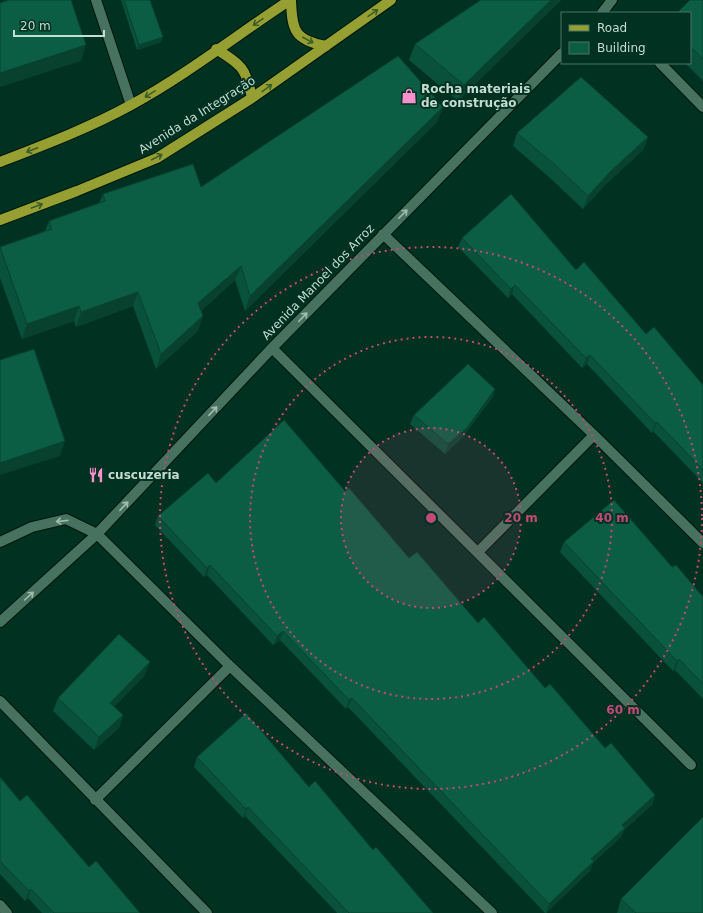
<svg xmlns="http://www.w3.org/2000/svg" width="703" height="913" viewBox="0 0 703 913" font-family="'DejaVu Sans',sans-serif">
	<rect width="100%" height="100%" fill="#013121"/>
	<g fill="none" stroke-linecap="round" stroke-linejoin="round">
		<defs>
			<path id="street" d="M96,0L131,105
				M602,13L612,0
				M660,63L703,107
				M383,234L594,435L703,543
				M272,348L691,765
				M0,542L32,527L66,519L97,534L230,666L492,913
				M478,552L594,435
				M0,622L97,534L272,348L562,53
				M0,701L207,913
				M95,800L230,666
				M0,905L7,913"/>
			<path id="primary" d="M291,0C292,30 294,40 326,46
				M216,49C242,65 246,68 252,98
				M0,162C44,145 89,128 131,105C186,75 237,35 290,0
				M0,220L77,191L157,158L252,98L391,0"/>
		</defs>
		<use href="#street" stroke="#01160d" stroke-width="12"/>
		<use href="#primary" stroke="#01160d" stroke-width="12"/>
		<use href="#street" stroke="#46725f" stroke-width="10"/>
		<use href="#primary" stroke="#96a032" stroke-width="10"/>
	</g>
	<path fill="#09513a" d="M121,0H150L161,42L137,50Z
		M481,0H561L458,101L409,60L415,44Z
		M703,0V81L685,63H690V13Z
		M443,107L437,122L245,311L235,280L201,311L198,331L156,369L133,306L76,327L74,321L22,339L0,278V247L45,231L49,221L99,203L103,194L201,187Z
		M517,133L648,137L643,150L605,185L583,209L550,178L513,146Z
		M462,238L576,270L703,385V483L653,431L652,433L587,364L582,368L512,294L508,298L458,247Z
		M495,389L492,398L463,437L445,454L410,424L414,415Z
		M216,483L345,491L409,558L478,623L605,748L655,795L652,805L624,830L621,837L593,863L590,871L546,913H545L348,707L346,709L280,640L273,645L207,575L204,577L155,525L158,516Z
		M564,542L672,567L703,597V699L675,670L673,671L560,552Z
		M145,675L114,707L123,715L119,728L94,750L53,711L58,698Z
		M197,757L309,787L373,850L433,913H337L245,816L243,818L194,767Z
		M0,777L20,801L89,867L140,913H42L28,898L25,901L0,874Z
		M621,899L703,913H617Z"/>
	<path fill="#08422f" d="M551,0H561L458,101L464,85Z
		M163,37L161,42L137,50L139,45Z
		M86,45L81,61L0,87V73Z
		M443,107L437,122L245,311L250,296Z
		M648,137L643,150L605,185L583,209L588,196L610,172Z
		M241,266L235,280L193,318L198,303Z
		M515,285L512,294L508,298L511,289Z
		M138,292L133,306L76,327L81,312Z
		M79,306L74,321L22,339L27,324Z
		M203,316L198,331L156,369L161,354Z
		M590,355L587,364L582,368L586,358Z
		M495,389L492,398L463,437L445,454L448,444Z
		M657,422L653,431L652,433L655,423Z
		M65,441L60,456L0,475V463Z
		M210,565L207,575L204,577L207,568Z
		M283,631L280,640L273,645L277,636Z
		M679,659L675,670L673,671L677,661Z
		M150,662L145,675L105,716L110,703Z
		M352,698L348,707L346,709L349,700Z
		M123,715L119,728L94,750L99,737Z
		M655,795L652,805L624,830L621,837L593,863L590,871L546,913L549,904L622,825Z
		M248,807L245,816L243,818L246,809Z
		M31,889L28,898L25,901L29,891Z"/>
	<path fill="#0b5e43" stroke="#08422f" d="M9,0H71L86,45L0,73V3Z
		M124,0H150L163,37L139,45Z
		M481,0H551L464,85L415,44Z
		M690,0H703V59L690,46V13H677Z
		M398,56L443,107L250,296L241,266L198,303L203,316L161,354L138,292L81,312L79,306L27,324L0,247L52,229L49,221L105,201L103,194L193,164L201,187Z
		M581,77L648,137L610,172L588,196L555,165L517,133Z
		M511,194L576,270L584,262L646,334L654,327L703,385V470L657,422L655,423L590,355L586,358L515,285L511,289L462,238Z
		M34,349L65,441L0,463V360Z
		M468,364L495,389L467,428L448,444L414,415Z
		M284,420L345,491L349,488L409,558L417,552L478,623L484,617L545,688L550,684L605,748L611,743L655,795L622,825L625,828L591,859L594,861L549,904L352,698L349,700L283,631L277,636L210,565L207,568L158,516L208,473L216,483Z
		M614,500L672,567L676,565L703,597V684L679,659L677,661L564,542Z
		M119,634L150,662L110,703L123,715L99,737L58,698Z
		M246,713L309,787L315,781L373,850L376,847L433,913H349L248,807L246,809L197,757Z
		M0,777L20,801L27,795L89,867L96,861L140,913H54L31,889L29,891L0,861Z
		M703,817V913H636L621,899Z"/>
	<defs><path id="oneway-shaft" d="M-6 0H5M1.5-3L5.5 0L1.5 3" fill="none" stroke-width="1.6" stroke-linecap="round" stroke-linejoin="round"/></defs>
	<g stroke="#3d5d28">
		<use href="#oneway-shaft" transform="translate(373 13) rotate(-35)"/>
		<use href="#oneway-shaft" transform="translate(258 22) rotate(146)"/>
		<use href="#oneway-shaft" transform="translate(308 40) rotate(28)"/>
		<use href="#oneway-shaft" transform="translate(267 88) rotate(-36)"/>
		<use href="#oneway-shaft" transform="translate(150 94) rotate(149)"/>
		<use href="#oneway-shaft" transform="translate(32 150) rotate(159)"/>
		<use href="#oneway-shaft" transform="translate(157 157) rotate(-28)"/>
		<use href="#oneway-shaft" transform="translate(37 206) rotate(-20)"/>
	</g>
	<g stroke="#9fbcaf">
		<use href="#oneway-shaft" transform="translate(403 214) rotate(-45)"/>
		<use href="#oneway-shaft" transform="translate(303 317) rotate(-46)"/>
		<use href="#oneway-shaft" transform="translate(213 411) rotate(-47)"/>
		<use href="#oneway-shaft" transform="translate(124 506) rotate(-47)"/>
		<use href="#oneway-shaft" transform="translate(62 521) rotate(174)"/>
		<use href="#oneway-shaft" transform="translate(29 596) rotate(-42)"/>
	</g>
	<circle cx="431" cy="518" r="90" fill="#c34978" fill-opacity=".12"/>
	<g fill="none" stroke="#c34978" stroke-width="2" stroke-dasharray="2 4">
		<circle cx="431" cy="518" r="90"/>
		<circle cx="431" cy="518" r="181"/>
		<circle cx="431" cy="518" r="271"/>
	</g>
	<defs>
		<symbol id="shop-bare" viewBox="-9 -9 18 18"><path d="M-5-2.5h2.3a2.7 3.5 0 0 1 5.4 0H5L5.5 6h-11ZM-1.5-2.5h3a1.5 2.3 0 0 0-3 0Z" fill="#f790cd" stroke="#013121" stroke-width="2.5" paint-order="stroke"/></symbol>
		<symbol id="restaurant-bare" viewBox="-9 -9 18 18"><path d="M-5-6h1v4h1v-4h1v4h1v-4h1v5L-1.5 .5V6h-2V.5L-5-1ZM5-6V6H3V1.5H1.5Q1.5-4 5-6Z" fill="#f790cd" stroke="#013121" stroke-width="2.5" paint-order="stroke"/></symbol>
	</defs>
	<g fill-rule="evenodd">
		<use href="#shop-bare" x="398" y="85" width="22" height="22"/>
		<use href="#restaurant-bare" x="85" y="464" width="22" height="22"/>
	</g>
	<g text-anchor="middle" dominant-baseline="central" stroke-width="4" stroke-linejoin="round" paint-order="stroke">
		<g font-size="12" font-weight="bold" fill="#c5dcd1" stroke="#013121" text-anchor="start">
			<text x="421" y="89">Rocha materiais<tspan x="421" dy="14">de construção</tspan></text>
			<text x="108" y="475">cuscuzeria</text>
		</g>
		<g font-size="12" fill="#c5dcd1" stroke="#013121">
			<text transform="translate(197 115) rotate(-32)">Avenida da Integração</text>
			<text transform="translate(318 282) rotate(-46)">Avenida Manoel dos Arroz</text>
		</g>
	</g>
	<circle cx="431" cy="518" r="6" fill="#c34978" stroke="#013121" stroke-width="2"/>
	<g font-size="12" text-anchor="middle" font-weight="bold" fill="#c34978" stroke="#013121" stroke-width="4" stroke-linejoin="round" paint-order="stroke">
		<text x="521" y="522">20 m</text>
		<text x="612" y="522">40 m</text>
		<text x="623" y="714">60 m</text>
	</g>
	<rect x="561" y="12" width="130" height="52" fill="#013121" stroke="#4f7567"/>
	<rect x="569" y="25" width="20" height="6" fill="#96a032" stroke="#4f7567"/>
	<text x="597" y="32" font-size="12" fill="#c5dcd1">Road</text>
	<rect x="569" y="42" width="20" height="12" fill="#0b5e43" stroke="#4f7567"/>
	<text x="597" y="52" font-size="12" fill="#c5dcd1">Building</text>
	<path d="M14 30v6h90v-6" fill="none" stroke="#c5dcd1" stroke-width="2"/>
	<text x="20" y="30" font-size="12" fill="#c5dcd1" stroke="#013121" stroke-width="3" paint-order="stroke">20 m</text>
</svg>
